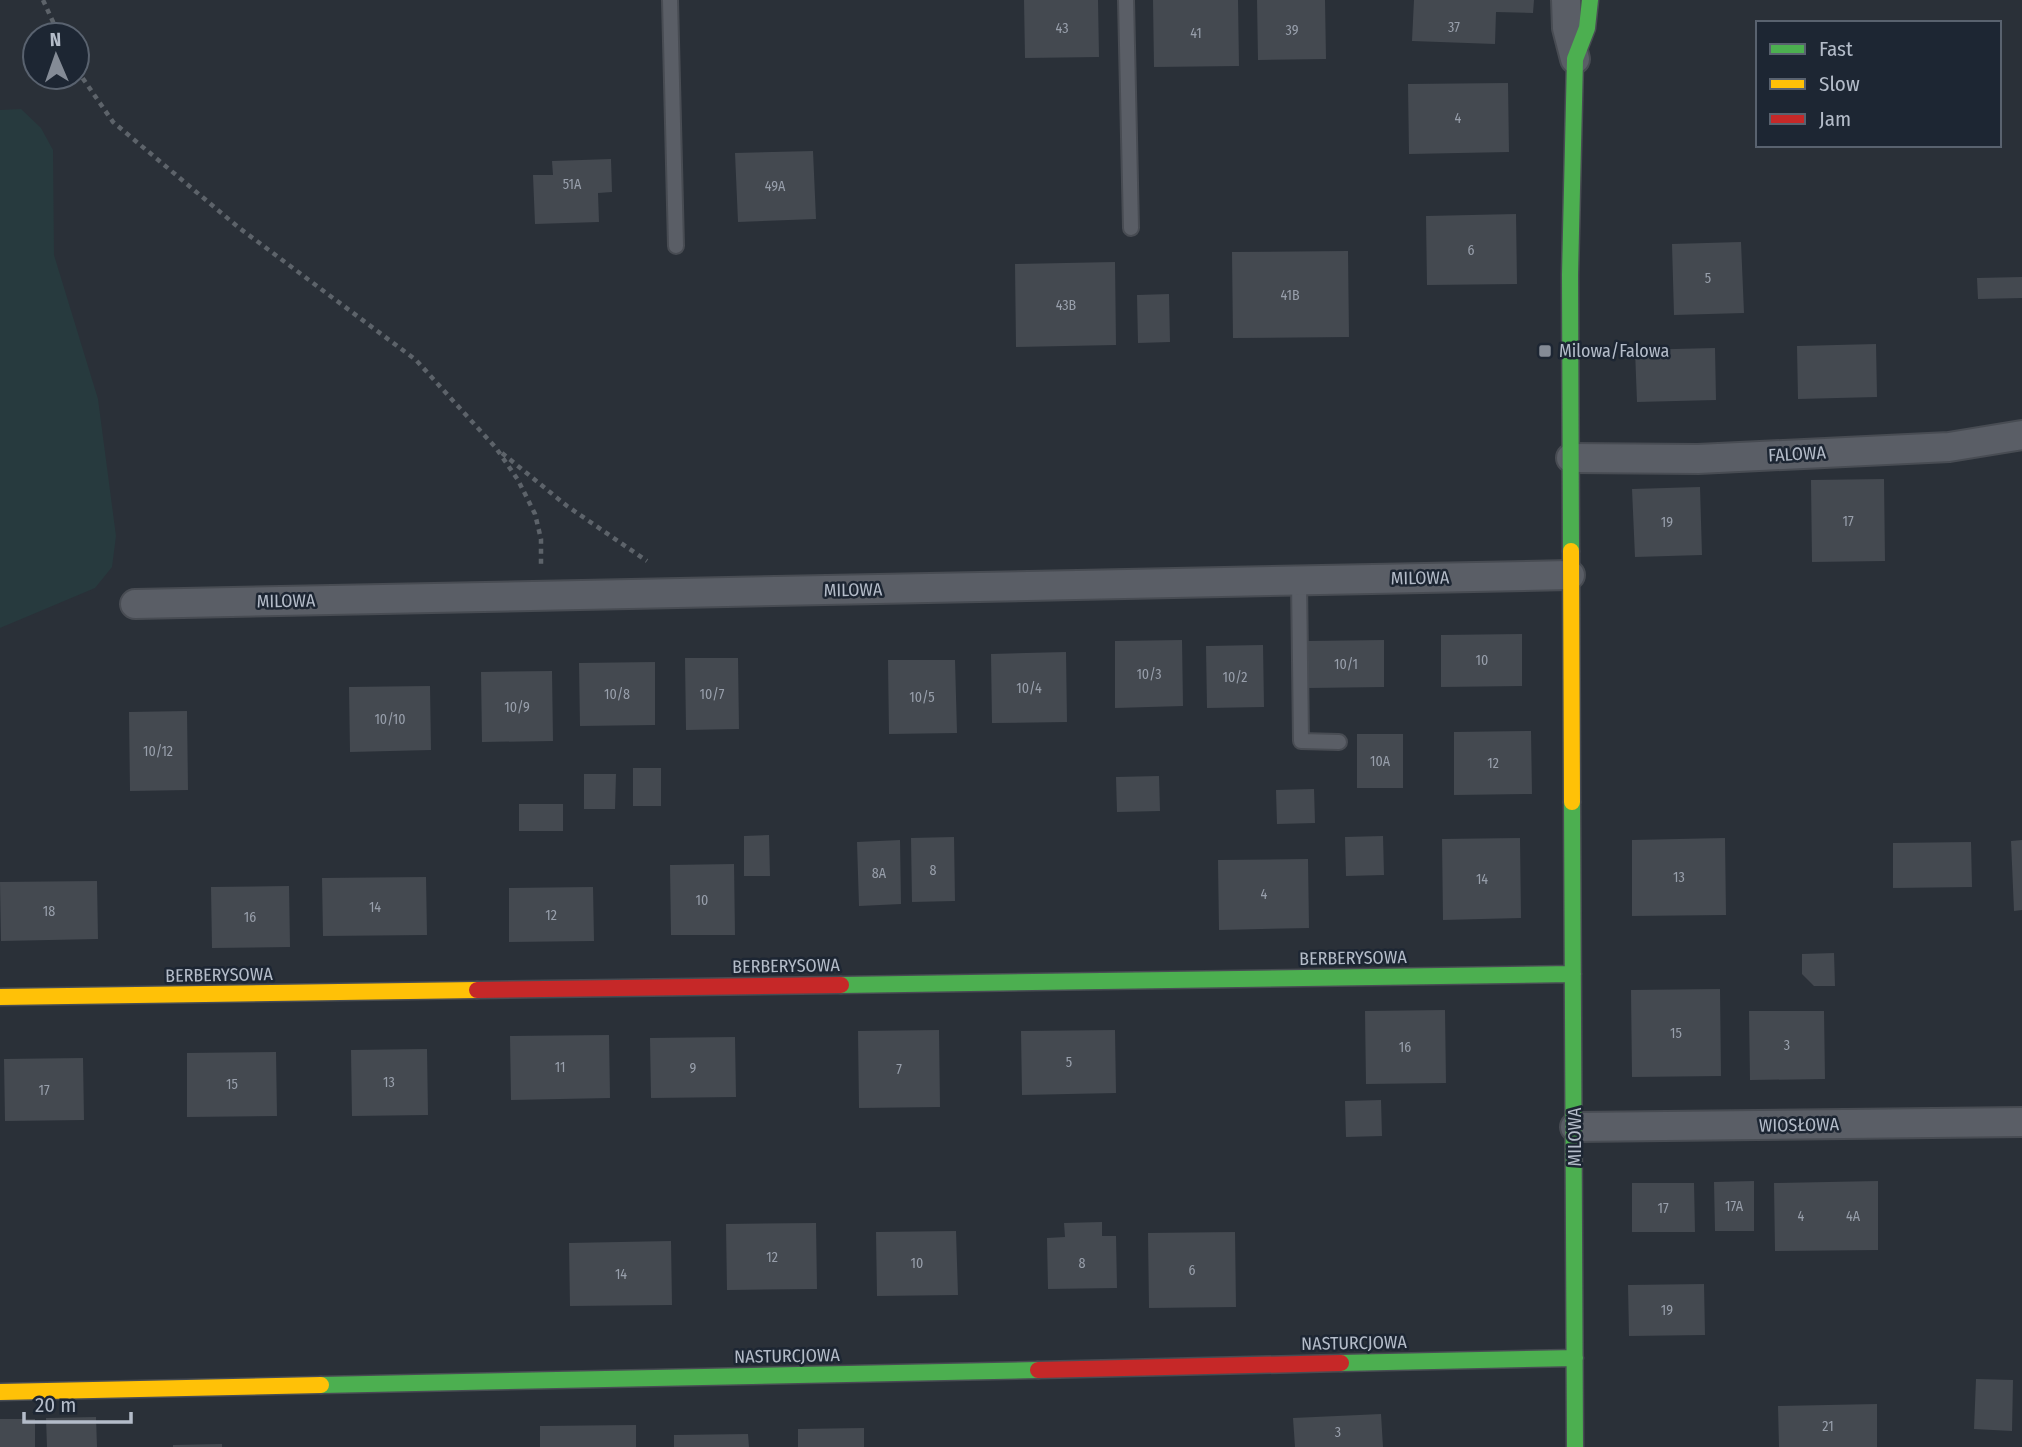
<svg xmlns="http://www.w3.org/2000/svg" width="2022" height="1447" viewBox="0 0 2022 1447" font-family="'Fira Sans Condensed',sans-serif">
	<rect width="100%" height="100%" fill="#2a3038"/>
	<path fill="#273a3e" d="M21,109L41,128L53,150L54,255L98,399L116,536L112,567L95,588L0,628V110Z"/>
	<path fill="#444950" d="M1024,0H1098L1099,57L1025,58Z
		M1153,0H1238L1239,66L1154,67Z
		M1257,0H1325L1326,59L1258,60Z
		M1414,0H1534L1533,13L1496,12L1495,44L1412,41Z
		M1508,83L1509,152L1409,154L1408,84Z
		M813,151L816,219L738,222L735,153Z
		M611,159L612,192L598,193L599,222L535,224L533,175H553L552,161Z
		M1516,214L1517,284L1427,285L1426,216Z
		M1741,242L1744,313L1674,315L1672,244Z
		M1348,251L1349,337L1233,338L1232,252Z
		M1115,262L1116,345L1016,347L1015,264Z
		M2022,277V298L1978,299L1977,278Z
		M1169,294L1170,342L1138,343L1137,295Z
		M1876,344L1877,397L1798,399L1797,346Z
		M1715,348L1716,400L1637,402L1635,350Z
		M1884,479L1885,561L1812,562L1811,480Z
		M1700,487L1702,555L1635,557L1632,489Z
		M1522,634V686L1441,687V635Z
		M1182,640L1183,706L1115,708V641Z
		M1384,640V687L1309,688L1308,641Z
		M1263,645L1264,707L1207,708L1206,646Z
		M1066,652L1067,722L992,723L991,654Z
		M685,658H738L739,729L686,730Z
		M888,660H955L957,733L889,734Z
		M655,662V725L580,726L579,663Z
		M552,671L553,741L482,742L481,672Z
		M430,686L431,750L350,752L349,687Z
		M187,711L188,790L130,791L129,712Z
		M1531,731L1532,794L1454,795V732Z
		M1357,734H1403V788H1357Z
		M633,768H661V806H633Z
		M584,774H616L615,809H584Z
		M1159,776L1160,811L1117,812L1116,777Z
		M1314,789L1315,823L1277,824L1276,790Z
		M519,804H563V831H519Z
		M769,835L770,876H744V836Z
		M1383,836L1384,875L1346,876L1345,837Z
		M954,837L955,901L912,902L911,838Z
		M1520,838L1521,918L1443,920L1442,839Z
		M1725,838L1726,915L1632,916V840Z
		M900,840L901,904L859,906L857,842Z
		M2022,840V910L2014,911L2011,841Z
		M1971,842L1972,887L1893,888V843Z
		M1308,859L1309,928L1219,930L1218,860Z
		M734,864L735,935H671L670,865Z
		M426,877L427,935L323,936L322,878Z
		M97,881L98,939L1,941L0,882Z
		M289,886L290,947L212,948L211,887Z
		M593,887L594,941L509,942V888Z
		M1834,953L1835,986H1814L1802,974V954Z
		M1720,989L1721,1076L1632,1077L1631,990Z
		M1445,1010L1446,1083L1366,1084L1365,1011Z
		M1749,1011H1824L1825,1079L1750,1080Z
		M939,1030L940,1107L859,1108L858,1031Z
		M1115,1030L1116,1093L1022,1095L1021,1031Z
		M609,1035L610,1098L511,1100L510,1036Z
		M735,1037L736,1097L651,1098L650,1038Z
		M427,1049L428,1115L352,1116L351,1050Z
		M276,1052L277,1116L187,1117V1053Z
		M83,1058L84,1120L5,1121L4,1059Z
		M1381,1100L1382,1136L1346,1137L1345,1101Z
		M1754,1181V1231H1715L1714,1182Z
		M1878,1181V1250L1775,1251L1774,1183Z
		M1632,1183H1694L1695,1232H1632Z
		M1102,1222V1236H1116L1117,1288L1048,1289L1047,1238L1065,1237L1064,1223Z
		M816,1223L817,1289L727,1290L726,1224Z
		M956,1231L958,1295L877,1296L876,1232Z
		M1235,1232L1236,1307L1149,1308L1148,1233Z
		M671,1241L672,1305L570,1306L569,1243Z
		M1704,1284L1705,1335L1629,1336L1628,1285Z
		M1976,1379L2013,1380L2012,1431L1974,1429Z
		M1877,1404V1447H1779L1778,1406Z
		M1381,1414L1383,1447H1295L1293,1418Z
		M96,1417L97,1447H47L46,1418Z
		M0,1419H35V1447H0Z
		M636,1425V1447H540V1426Z
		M864,1428V1447H798V1429Z
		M748,1434L749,1447H674V1435Z
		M222,1444V1447H173V1445Z"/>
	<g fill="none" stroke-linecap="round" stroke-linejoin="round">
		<defs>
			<path id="lane" d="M670,0L676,246
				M1126,0L1131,228
				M1299,581L1301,741L1339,742"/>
			<path id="street" d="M1566,0L1567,28L1575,59
				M1571,458L1698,459L1949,447L2022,435
				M135,604L1570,575
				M1575,1127L2022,1122"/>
			<path id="fast" d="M1571,551L1570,275L1575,59L1587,28L1590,0
				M1572,802L1575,1447
				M841,985L1573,974
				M1341,1363L1575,1358
				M321,1385L1038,1370"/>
			<path id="slow" d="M1571,551L1572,802
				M0,997L477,990
				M0,1392L321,1385"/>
			<path id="jam" d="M477,990L841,985
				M1038,1370L1341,1363"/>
		</defs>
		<use href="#lane" stroke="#484c53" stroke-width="18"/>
		<use href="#street" stroke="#484c53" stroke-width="32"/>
		<use href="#fast" stroke="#484c53" stroke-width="19"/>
		<use href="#slow" stroke="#484c53" stroke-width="19"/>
		<use href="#jam" stroke="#484c53" stroke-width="19"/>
		<path stroke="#5d636a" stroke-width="4.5" stroke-dasharray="5 5" stroke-linecap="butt" d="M43,0L59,35
			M77,70L113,122L238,227L416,360L496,448L518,480L535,514L541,539V565
			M502,453L567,506L647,561"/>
		<use href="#lane" stroke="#5a5e66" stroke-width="14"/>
		<use href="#street" stroke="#5a5e66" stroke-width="28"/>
		<use href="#fast" stroke="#4caf50" stroke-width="16"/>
		<use href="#slow" stroke="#ffc107" stroke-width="16"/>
		<use href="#jam" stroke="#c62828" stroke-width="16"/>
	</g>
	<rect fill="#848b96" stroke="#1d2633" stroke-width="2.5" x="1538" y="344" width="14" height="14" rx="3.5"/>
	<g text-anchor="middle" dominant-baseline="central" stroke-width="5" stroke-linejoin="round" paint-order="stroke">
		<g font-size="14" fill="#989fab">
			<text x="1454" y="27">37</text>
			<text x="1062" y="28">43</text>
			<text x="1292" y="30">39</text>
			<text x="1196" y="33">41</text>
			<text x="1458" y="118">4</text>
			<text x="572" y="184">51A</text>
			<text x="775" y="186">49A</text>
			<text x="1471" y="250">6</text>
			<text x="1708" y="278">5</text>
			<text x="1290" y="295">41B</text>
			<text x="1066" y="305">43B</text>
			<text x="1848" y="521">17</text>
			<text x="1667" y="522">19</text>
			<text x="1482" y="660">10</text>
			<text x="1346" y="664">10/1</text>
			<text x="1149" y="674">10/3</text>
			<text x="1235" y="677">10/2</text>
			<text x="1029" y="688">10/4</text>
			<text x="617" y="694">10/8</text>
			<text x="712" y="694">10/7</text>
			<text x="922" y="697">10/5</text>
			<text x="517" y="707">10/9</text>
			<text x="390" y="719">10/10</text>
			<text x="158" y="751">10/12</text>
			<text x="1380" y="761">10A</text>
			<text x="1493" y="763">12</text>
			<text x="933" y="870">8</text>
			<text x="879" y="873">8A</text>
			<text x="1679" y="877">13</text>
			<text x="1482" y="879">14</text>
			<text x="1264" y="894">4</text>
			<text x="702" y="900">10</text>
			<text x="375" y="907">14</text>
			<text x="49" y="911">18</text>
			<text x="551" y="915">12</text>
			<text x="250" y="917">16</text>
			<text x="1676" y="1033">15</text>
			<text x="1787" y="1045">3</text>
			<text x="1405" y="1047">16</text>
			<text x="1069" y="1062">5</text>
			<text x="560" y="1067">11</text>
			<text x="693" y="1068">9</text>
			<text x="899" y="1069">7</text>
			<text x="389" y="1082">13</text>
			<text x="232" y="1084">15</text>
			<text x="44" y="1090">17</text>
			<text x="1734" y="1206">17A</text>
			<text x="1663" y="1208">17</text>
			<text x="1801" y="1216">4</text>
			<text x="1853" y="1216">4A</text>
			<text x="772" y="1257">12</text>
			<text x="917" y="1263">10</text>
			<text x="1082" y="1263">8</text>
			<text x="1192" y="1270">6</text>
			<text x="621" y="1274">14</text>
			<text x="1667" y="1310">19</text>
			<text x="1828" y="1426">21</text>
			<text x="1338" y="1432">3</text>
		</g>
		<g font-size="18" fill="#b4bcc9" stroke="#1d2633" text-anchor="start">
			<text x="1559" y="351">Milowa/Falowa</text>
		</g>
		<g font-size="18" fill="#b4bcc9" stroke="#1d2633">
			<text transform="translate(1797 454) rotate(-3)">FALOWA</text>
			<text transform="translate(1420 578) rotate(-1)">MILOWA</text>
			<text transform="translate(853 590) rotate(-1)">MILOWA</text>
			<text transform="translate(286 601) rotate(-1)">MILOWA</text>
			<text transform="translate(1353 958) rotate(-1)">BERBERYSOWA</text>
			<text transform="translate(786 966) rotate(-1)">BERBERYSOWA</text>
			<text transform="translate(219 975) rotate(-1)">BERBERYSOWA</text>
			<text transform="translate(1799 1125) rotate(-1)">WIOSŁOWA</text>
			<text transform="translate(1575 1137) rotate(-90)">MILOWA</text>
			<text transform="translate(1354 1343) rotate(-1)">NASTURCJOWA</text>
			<text transform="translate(787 1356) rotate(-1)">NASTURCJOWA</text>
		</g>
	</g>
	<rect x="1756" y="21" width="245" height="126" fill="#1d2633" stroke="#59626f" stroke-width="2"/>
	<rect x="1770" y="44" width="35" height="10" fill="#4caf50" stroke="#59626f" stroke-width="2"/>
	<text x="1819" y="56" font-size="21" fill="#b4bcc9">Fast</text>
	<rect x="1770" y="79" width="35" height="10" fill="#ffc107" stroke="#59626f" stroke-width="2"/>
	<text x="1819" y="91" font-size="21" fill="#b4bcc9">Slow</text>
	<rect x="1770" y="114" width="35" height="10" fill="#c62828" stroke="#59626f" stroke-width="2"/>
	<text x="1819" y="126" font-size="21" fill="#b4bcc9">Jam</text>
	<g transform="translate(56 56) rotate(358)"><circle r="33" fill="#1d2633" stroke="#59626f" stroke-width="2"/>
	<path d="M0-5L12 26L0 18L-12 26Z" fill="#848b96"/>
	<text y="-10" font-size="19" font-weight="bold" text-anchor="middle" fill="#b4bcc9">N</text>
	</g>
	<path d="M24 1412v10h107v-10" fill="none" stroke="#b4bcc9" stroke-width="3.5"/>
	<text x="35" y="1412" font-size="21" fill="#b4bcc9" stroke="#1d2633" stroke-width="5" paint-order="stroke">20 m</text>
</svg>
